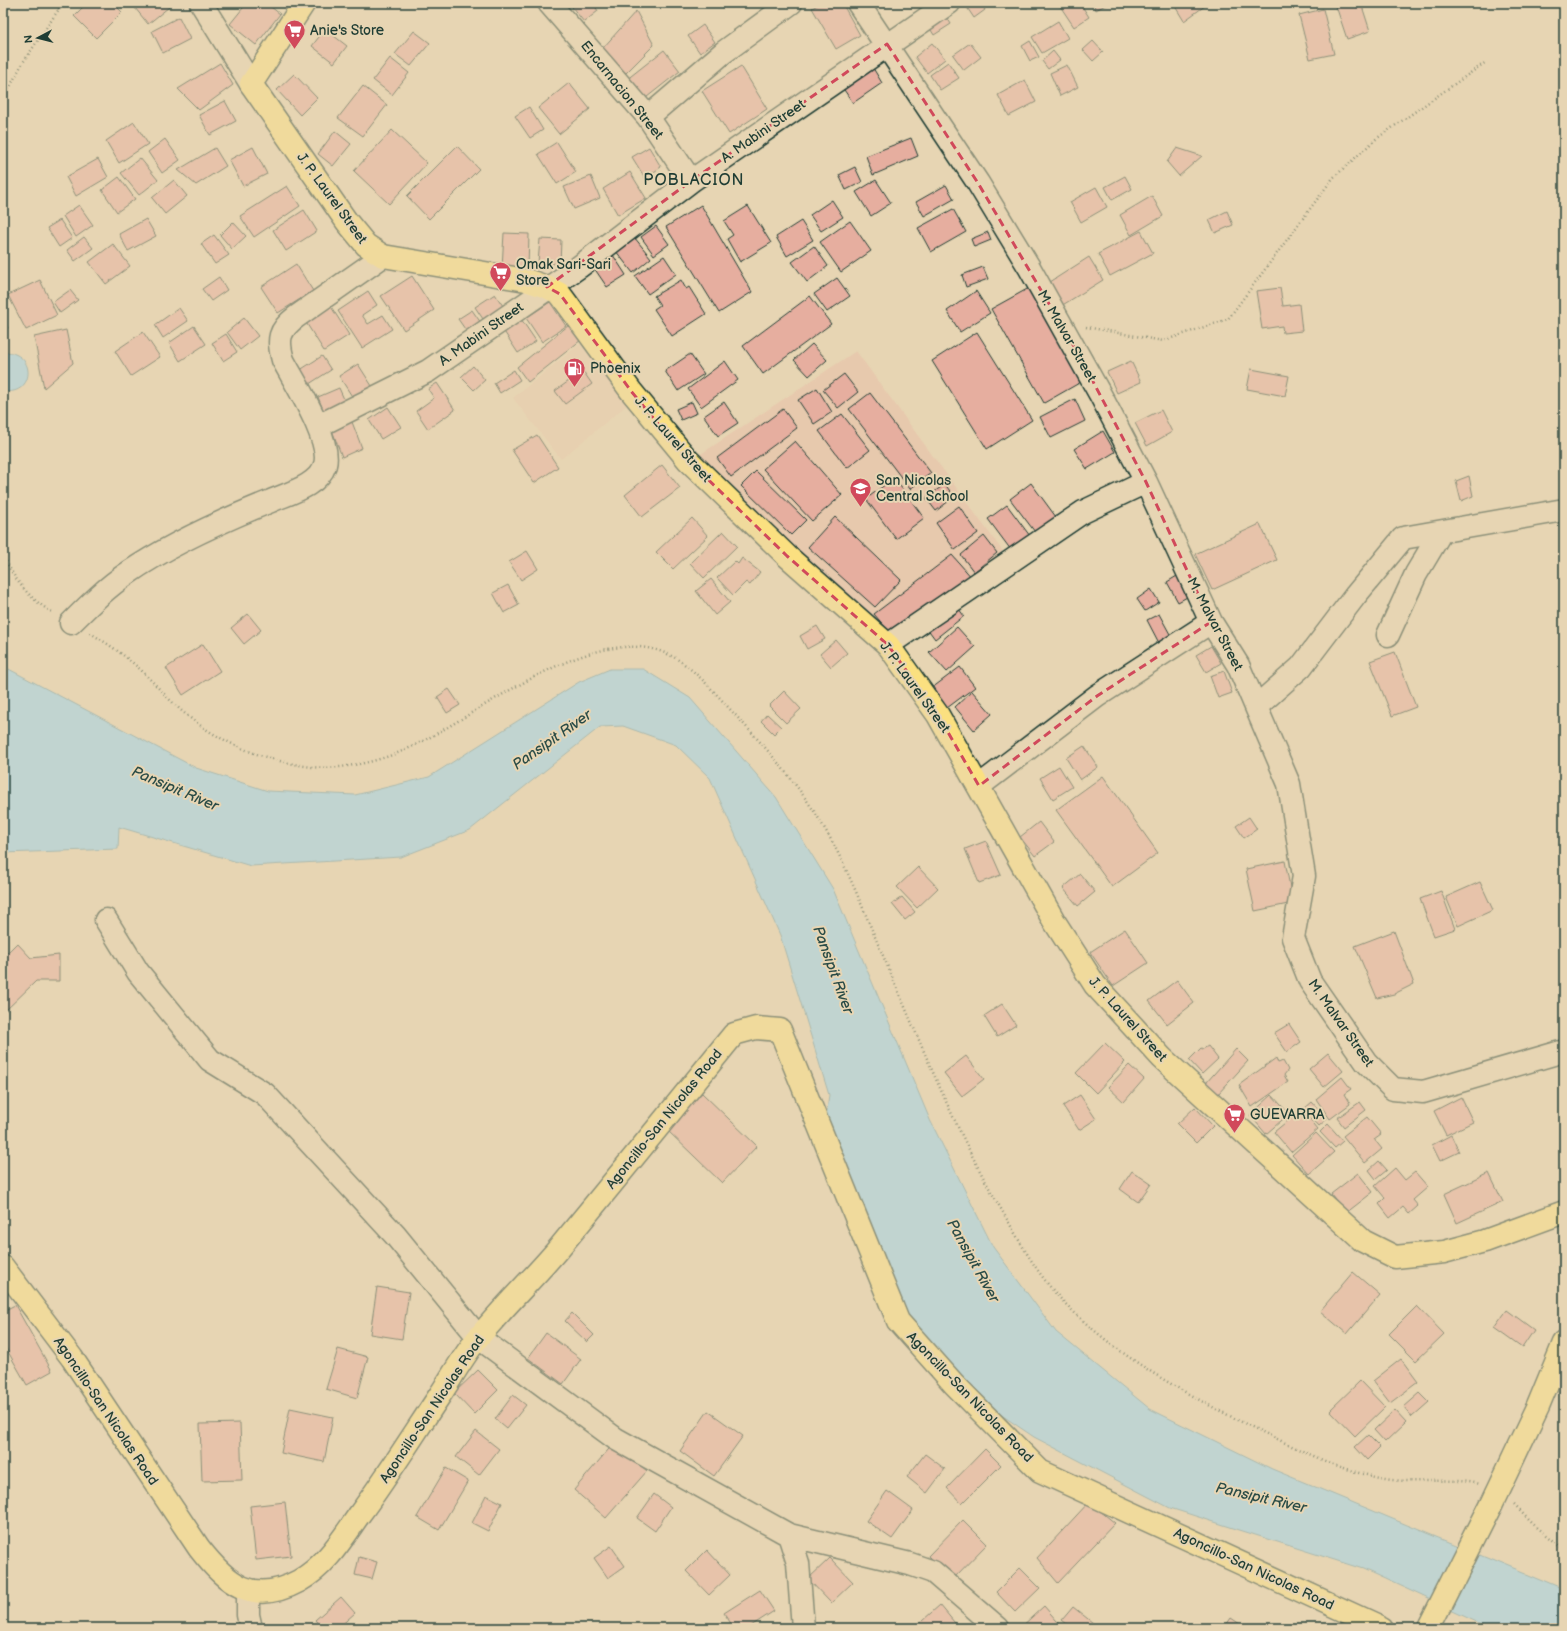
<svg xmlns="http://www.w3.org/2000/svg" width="1567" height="1631" viewBox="0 0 1567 1631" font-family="'Balsamiq Sans',sans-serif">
	<rect width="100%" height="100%" fill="#e7d5b3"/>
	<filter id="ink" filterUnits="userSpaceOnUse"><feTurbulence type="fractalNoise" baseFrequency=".025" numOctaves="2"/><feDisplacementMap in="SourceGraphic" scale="8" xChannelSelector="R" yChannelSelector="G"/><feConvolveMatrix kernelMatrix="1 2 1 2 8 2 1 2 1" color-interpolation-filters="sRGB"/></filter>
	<g filter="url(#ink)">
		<path fill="#e7c9ad" d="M580,344L628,404L561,459L513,398Z
			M856,351L1007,557L894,637L695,458Z"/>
		<path fill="#92d3f4" stroke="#6497a7" d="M7,352C39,356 32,397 3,391V353Z
			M3,666L196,768L268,791L355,795L429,777L579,682L610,669H643L690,698L776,797L833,889L930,1120L993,1247L1056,1332L1150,1409L1272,1469L1564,1590V1628H1492L1363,1569L1170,1508L1034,1437L938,1372L886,1304L825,1127L829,1095L780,935L710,778L676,745L623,726L600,727L470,830L401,857L251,866L119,827L118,849L3,853Z"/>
		<path fill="#e6ae9f" stroke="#1f3d34" d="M87,3H113L122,12L96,38L74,16Z
			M131,3H174L148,24Z
			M247,3H266L280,14L256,45L230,24Z
			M577,3H593L598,11L584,22L572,7Z
			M821,3H842L860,35L836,49L812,8Z
			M964,3H981L985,10L974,18Z
			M1064,3H1080L1089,17L1074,27L1060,6Z
			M1093,3H1109L1096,10Z
			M1173,3H1209L1184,21Z
			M1335,3H1361L1370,31L1347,39Z
			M1323,9L1334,54L1310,59L1299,15Z
			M636,11L654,45L626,73L602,49Z
			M943,11L951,24L934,35L926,22Z
			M179,17L190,39L163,53L152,31Z
			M1058,21L1068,38L1042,53L1032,37Z
			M703,25L715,42L700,53L688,36Z
			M325,29L347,46L334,63L312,46Z
			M414,31L430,43L411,66L395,54Z
			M1030,41L1039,57L1030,61L1022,46Z
			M1093,41L1103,52L1093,61L1083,50Z
			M932,43L945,59L927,73L915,57Z
			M970,43L981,57L964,70L953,55Z
			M664,50L680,71L642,101L626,80Z
			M1053,51L1060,60L1048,69L1042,61Z
			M390,58L409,73L392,95L373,80Z
			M948,62L959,78L940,90L930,75Z
			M220,63L233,85L199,110L178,89Z
			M870,63L882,83L853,103L840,84Z
			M1067,65L1078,87L1060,96L1050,73Z
			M741,66L767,109L729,134L702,91Z
			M294,74L317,98L300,115L277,90Z
			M1025,80L1036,102L1009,116L998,95Z
			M569,83L590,109L559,134L538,108Z
			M363,86L387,105L363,136L338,118Z
			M225,101L236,121L210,135L199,115Z
			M529,107L543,130L530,138L515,116Z
			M134,122L148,144L119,163L106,141Z
			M392,130L427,163L389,204L354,171Z
			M335,131L351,144L333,166L318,154Z
			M911,138L918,156L873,175L866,156Z
			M165,139L180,160L162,173L148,152Z
			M557,142L576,172L557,184L538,154Z
			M457,146L479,169L429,219L407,196Z
			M253,147L267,174L243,186L229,160Z
			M649,147L661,167L645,178L632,157Z
			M215,148L226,166L196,185L178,170Z
			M1177,148L1202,156L1179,176L1167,162Z
			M140,158L158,180L139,195L121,173Z
			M98,159L108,177L76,196L66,177Z
			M855,167L862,182L846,190L839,175Z
			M630,172L646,198L618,215L603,189Z
			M591,176L600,198L574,209L564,187Z
			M1125,176L1132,189L1112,200L1105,187Z
			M119,177L135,199L117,212L102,190Z
			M174,180L187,196L165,214L152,198Z
			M876,180L891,203L871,216L856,192Z
			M946,185L954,199L924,216L916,202Z
			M287,186L300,206L254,237L240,216Z
			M1096,187L1107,207L1081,222L1070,202Z
			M1152,196L1163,216L1131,235L1120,215Z
			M832,200L843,217L821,231L810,215Z
			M79,205L93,225L76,237L63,216Z
			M701,205L752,292L719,313L666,227Z
			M748,206L771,243L740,262L727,239L733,235L724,221Z
			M953,209L966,232L931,252L918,228Z
			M304,210L317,231L286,251L273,230Z
			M1227,211L1233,225L1215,233L1209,220Z
			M146,219L156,236L128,251L119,234Z
			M60,220L72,238L59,247L47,228Z
			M801,221L813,240L787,256L776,237Z
			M850,221L871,251L841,272L820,242Z
			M233,222L246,236L232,249L220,235Z
			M656,226L669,244L654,255L641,237Z
			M1141,231L1153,253L1110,276L1098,254Z
			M630,232L651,258L633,273L612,246Z
			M988,232L991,240L974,247L971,239Z
			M504,233L529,234L528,269L502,268Z
			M214,235L229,255L215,264L201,244Z
			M84,237L93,248L75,261L67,250Z
			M540,239L561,240L560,264L538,263Z
			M113,244L130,266L106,284L89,262Z
			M814,246L828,266L807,282L792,262Z
			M611,252L626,275L607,287L592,265Z
			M664,256L676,274L648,294L635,276Z
			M1089,257L1103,280L1061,306L1047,284Z
			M296,264L313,291L278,313L261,287Z
			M983,267L988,279L966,287L962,275Z
			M412,276L434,310L404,330L381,296Z
			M219,277L227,290L211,301L202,289Z
			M837,278L850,296L827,312L814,294Z
			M40,280L57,315L26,330L8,295Z
			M681,280L686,289L689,287L706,314L672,336L654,309L660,305L654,296Z
			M1029,288L1081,382L1044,403L991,309Z
			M1280,288L1283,306L1299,304L1302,331L1283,333L1282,326L1262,329L1256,291Z
			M70,290L78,300L60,313L53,302Z
			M368,291L377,305L362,315L368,324L383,315L392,329L362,348L338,311Z
			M976,291L990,313L960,332L947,311Z
			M495,294L505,309L485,322L475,307Z
			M810,296L831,324L763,374L743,346Z
			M550,302L566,326L542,342L526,318Z
			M330,305L349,335L324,351L305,321Z
			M179,308L188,321L163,338L155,325Z
			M472,310L481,323L467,332L458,319Z
			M519,316L536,341L518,353L501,327Z
			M244,318L258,336L240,350L227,332Z
			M3,319L8,328L3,331Z
			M569,325L581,340L528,382L517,367Z
			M194,326L206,344L180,361L169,343Z
			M66,330L73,363L44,388L34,337Z
			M143,332L160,357L131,376L115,351Z
			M977,332L1032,420L987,449L932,361Z
			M226,334L237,352L223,361L212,343Z
			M812,344L827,360L809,376L794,360Z
			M690,354L704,374L678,391L665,371Z
			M322,356L331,370L306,386L297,372Z
			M725,361L738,380L701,407L688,389Z
			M1131,361L1141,382L1117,393L1107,372Z
			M358,364L372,386L353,398L339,376Z
			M473,366L485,380L474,390L461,377Z
			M1251,369L1289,376L1285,396L1247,389Z
			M514,370L520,380L500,393L494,383Z
			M583,371L592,384L565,404L555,391Z
			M844,374L858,392L838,408L823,390Z
			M437,383L455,410L428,429L416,411L434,398L428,389Z
			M339,388L348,408L326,417L318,397Z
			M817,388L832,412L814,424L798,400Z
			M870,393L931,473L910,489L849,409Z
			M1075,399L1085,421L1051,438L1040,417Z
			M692,402L697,413L681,420L676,409Z
			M724,402L738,423L718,436L704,416Z
			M388,407L401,427L381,439L369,420Z
			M783,409L797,428L731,477L717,458Z
			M1161,410L1172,432L1147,446L1135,423Z
			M842,414L870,450L847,468L819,431Z
			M352,422L362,448L342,457L332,430Z
			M1103,431L1115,452L1087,469L1074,449Z
			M537,435L558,467L534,483L512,450Z
			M795,441L842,495L812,521L763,469Z
			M662,465L680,488L642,517L625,495Z
			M756,471L806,520L791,535L741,486Z
			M1469,476L1473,496L1461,501L1456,481Z
			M894,478L924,518L896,539L866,499Z
			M1031,483L1056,517L1035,532L1010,499Z
			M945,484L954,497L936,511L926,498Z
			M1007,505L1030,536L1011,550L988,519Z
			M959,506L978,533L955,550L936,523Z
			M835,517L901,580L875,607L808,547Z
			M692,518L708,536L673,569L656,552Z
			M1260,524L1277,560L1212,590L1195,554Z
			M723,531L737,546L704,578L690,563Z
			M984,536L997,553L974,572L961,555Z
			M527,551L538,569L521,580L509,562Z
			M952,555L973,579L891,634L874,614Z
			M742,558L760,572L750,585L746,582L733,595L717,578L735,561L738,564Z
			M1177,576L1189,596L1178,602L1167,582Z
			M711,579L730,602L715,615L696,591Z
			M508,585L519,605L504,613L493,593Z
			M1151,589L1159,602L1145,611L1137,599Z
			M956,605L964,616L935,639L927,628Z
			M248,614L261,630L244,644L231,628Z
			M1159,614L1171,636L1159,643L1147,620Z
			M817,626L825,639L807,649L800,636Z
			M957,627L975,647L947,672L929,652Z
			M836,640L847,653L831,667L820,654Z
			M203,644L220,671L183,695L166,668Z
			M1211,646L1221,663L1206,672L1196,655Z
			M1395,652L1416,707L1392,716L1370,661Z
			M960,667L975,687L947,708L932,688Z
			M1224,671L1232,693L1218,698L1210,676Z
			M449,689L460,705L447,713L437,697Z
			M784,691L801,709L786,723L769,706Z
			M972,691L992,714L974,730L955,707Z
			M767,714L781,727L774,734L761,721Z
			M1084,746L1098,767L1080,780L1066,758Z
			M1059,766L1072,787L1053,799L1040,778Z
			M1103,776L1158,853L1112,887L1056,810Z
			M1249,817L1257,829L1244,838L1236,826Z
			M1039,822L1054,842L1035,856L1020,837Z
			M986,841L1001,875L979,883L965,849Z
			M1285,861L1293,903L1255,911L1246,869Z
			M918,867L938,888L917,908L897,887Z
			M1080,874L1095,892L1078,906L1063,888Z
			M1480,882L1493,910L1458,926L1446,897Z
			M1441,891L1455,929L1434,936L1420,899Z
			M902,897L915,912L905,920L892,904Z
			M1125,929L1148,963L1113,986L1090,952Z
			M1394,931L1414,984L1394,994L1377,998L1355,946Z
			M17,943L31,958L59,955V981H36L3,1013V957Z
			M1177,980L1194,1003L1167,1024L1149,1001Z
			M1002,1004L1016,1025L997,1037L984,1016Z
			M1289,1024L1301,1042L1287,1052L1274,1033Z
			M1105,1043L1125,1062L1096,1093L1076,1073Z
			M1208,1046L1218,1059L1202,1074L1189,1060L1201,1048L1203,1049Z
			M1236,1049L1248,1061L1218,1094L1206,1083Z
			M1328,1053L1343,1071L1324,1087L1309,1069Z
			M966,1056L984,1079L962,1096L944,1073Z
			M1276,1058L1278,1063L1283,1061L1288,1070L1284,1075L1288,1082L1252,1107L1239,1085Z
			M1129,1065L1144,1079L1124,1102L1108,1087Z
			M1342,1077L1351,1089L1344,1094L1350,1104L1330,1119L1316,1099Z
			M702,1093L757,1146L722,1183L667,1130Z
			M1080,1095L1096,1119L1079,1130L1063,1106Z
			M1272,1095L1289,1114L1266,1134L1250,1115Z
			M1461,1097L1473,1122L1446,1135L1434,1111Z
			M1312,1102L1327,1119L1319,1126L1304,1109Z
			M1360,1102L1366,1110L1344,1127L1337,1118Z
			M1195,1107L1213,1126L1196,1143L1177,1124Z
			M1302,1109L1318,1129L1291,1152L1274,1132Z
			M1367,1117L1381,1134L1374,1139L1382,1149L1365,1163L1343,1136Z
			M1328,1124L1343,1141L1335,1148L1320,1132Z
			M1316,1133L1334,1152L1309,1174L1292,1155Z
			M1451,1135L1459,1152L1440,1161L1432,1145Z
			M1379,1161L1387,1170L1376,1179L1369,1170Z
			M1395,1168L1405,1180L1415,1172L1428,1187L1413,1200L1418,1206L1409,1214L1403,1207L1390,1218L1379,1204L1385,1198L1375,1186Z
			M1132,1171L1151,1184L1138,1202L1120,1189Z
			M1358,1173L1373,1192L1346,1213L1331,1194Z
			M1489,1173L1503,1202L1457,1223L1444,1194Z
			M1353,1272L1380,1295L1347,1334L1320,1311Z
			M377,1287L409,1292L402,1339L370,1334Z
			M15,1305L52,1371L27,1385L3,1343V1311Z
			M1417,1306L1444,1334L1416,1361L1389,1334Z
			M1507,1310L1534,1330L1522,1348L1494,1328Z
			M572,1313L594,1335L587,1342L565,1321Z
			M546,1333L581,1359L563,1384L528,1358Z
			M338,1349L368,1357L357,1398L326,1389Z
			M1401,1359L1418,1382L1390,1403L1373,1381Z
			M478,1370L498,1390L474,1414L454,1393Z
			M1360,1381L1385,1407L1355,1436L1330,1410Z
			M1420,1393L1429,1402L1412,1417L1404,1407Z
			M513,1395L526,1405L507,1429L495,1419Z
			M290,1408L333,1417L324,1462L281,1453Z
			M1395,1410L1406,1422L1385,1442L1374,1430Z
			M708,1411L743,1436L714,1476L680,1451Z
			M240,1423L242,1480L202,1481L200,1424Z
			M476,1431L499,1449L479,1475L456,1457Z
			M1368,1435L1380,1447L1367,1460L1355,1447Z
			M614,1443L647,1471L606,1518L574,1490Z
			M985,1449L1001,1465L962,1504L947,1488Z
			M925,1454L945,1469L927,1493L907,1477Z
			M446,1468L468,1481L439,1530L417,1517Z
			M887,1491L913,1510L892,1539L866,1521Z
			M654,1494L671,1507L655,1531L637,1518Z
			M486,1495L502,1503L488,1531L472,1523Z
			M285,1502L291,1556L256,1560L250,1506Z
			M1089,1502L1115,1523L1058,1583L1037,1558Z
			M963,1520L987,1544L952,1580L928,1556Z
			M611,1546L625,1566L608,1578L594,1558Z
			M707,1550L730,1575L709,1595L686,1571Z
			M359,1557L377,1562L372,1579L355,1575Z
			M830,1558L853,1582L831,1603L808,1579Z
			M1020,1568L1040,1588L1015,1612L996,1592Z
			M760,1590L774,1611L748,1628H734L724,1613Z
			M341,1597L355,1613L338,1628H322L315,1620Z
			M940,1605L959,1628H914Z
			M1044,1606L1063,1628H1020Z
			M1073,1607L1093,1623L1089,1628H1072L1062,1620Z
			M1231,1618L1246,1628H1224Z"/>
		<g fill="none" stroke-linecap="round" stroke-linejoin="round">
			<defs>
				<path id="minor" d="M201,3L251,84
					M549,3L648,117L691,181
					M858,3L978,183L1029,267L1101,396L1146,482L1211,622L1238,665L1289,784L1304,876L1293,938L1310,981L1366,1062L1393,1089L1423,1092L1564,1051
					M648,117L724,52L791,3
					M318,426L428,371L579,267L691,181L949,3
					M71,623C89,605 107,587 128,573C170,544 224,520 271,501C289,493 318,486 325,465C332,440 295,383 283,360C277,339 279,330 296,317L383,256
					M1388,635L1416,574L1441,532
					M888,645L1083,512L1146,482
					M1256,707L1301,667L1355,596L1403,538L1564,510
					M979,786L1097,696L1211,622
					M106,920L138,972L210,1060L265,1094L395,1235L479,1338L616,1439L789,1535L798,1563L803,1628
					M789,1535L910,1564L933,1572L998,1628
					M248,1591V1615L251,1628"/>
				<path id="major" d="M304,3L251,84L347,222L366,245L383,256L526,280L547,287L560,294L631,391L688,460L787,556L888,645L938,715L1054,921L1095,985L1162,1058L1363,1241L1395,1257L1444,1252L1485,1241L1564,1212
					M3,1267L72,1358L199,1548C227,1584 253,1606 299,1581C326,1566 342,1539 359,1515C387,1477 412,1437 438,1398C450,1380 461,1360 474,1343C500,1310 532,1280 559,1248C618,1177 676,1105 734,1034L756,1028L780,1030L898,1321L954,1384L1040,1471L1382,1628
					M1429,1628L1492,1503L1538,1406L1564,1343"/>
			</defs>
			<use href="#minor" stroke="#1f3d34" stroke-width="25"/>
			<use href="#major" stroke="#1f3d34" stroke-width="25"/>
			<path stroke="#1f3d34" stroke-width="2.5" stroke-dasharray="1 3" stroke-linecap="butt" d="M52,3L59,9
				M3,100L22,64L59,9L77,3
				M1086,327L1163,341L1228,319L1333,178L1376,139L1486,62
				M3,554C13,579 31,601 54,613
				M90,633C109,644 127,657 143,672C156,685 169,700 183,712C219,743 265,761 312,767C339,770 370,763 395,754C470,726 599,606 680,661C703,677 721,700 740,720C770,752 800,787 822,824C845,862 861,904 878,944C916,1031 950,1120 997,1202C1016,1234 1033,1269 1059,1297C1113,1355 1183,1393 1254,1428C1282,1441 1311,1456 1340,1467C1361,1474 1383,1480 1405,1481C1430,1482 1455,1478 1480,1484
				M1514,1505L1533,1524L1564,1549"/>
			<use href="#minor" stroke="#e7d5b3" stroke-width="22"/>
			<use href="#major" stroke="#fbe080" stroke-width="22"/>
		</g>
	</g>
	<path d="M0 0H1567V1631H0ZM887,44L978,183L1079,355L1146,482L1211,622L1097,696L979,786L938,715L888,645L787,556L688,460L631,391L560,294L547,287L691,181Z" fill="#e7d5b3" fill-opacity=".55" fill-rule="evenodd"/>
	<path fill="none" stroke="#d1495b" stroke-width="3" stroke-dasharray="8 5" stroke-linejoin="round" d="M887,44L978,183L1079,355L1146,482L1211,622L1097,696L979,786L938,715L888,645L787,556L688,460L631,391L560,294L547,287L691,181Z"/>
	<defs>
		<symbol id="supermarket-pin" viewBox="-11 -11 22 30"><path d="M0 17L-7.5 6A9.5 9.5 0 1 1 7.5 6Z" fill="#d1495b" stroke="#e7d5b3"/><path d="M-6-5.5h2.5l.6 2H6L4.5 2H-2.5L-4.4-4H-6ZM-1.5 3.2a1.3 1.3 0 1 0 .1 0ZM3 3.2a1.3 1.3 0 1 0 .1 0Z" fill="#fff"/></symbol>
		<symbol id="fuel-pin" viewBox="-11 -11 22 30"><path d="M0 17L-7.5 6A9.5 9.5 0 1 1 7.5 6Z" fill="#d1495b" stroke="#e7d5b3"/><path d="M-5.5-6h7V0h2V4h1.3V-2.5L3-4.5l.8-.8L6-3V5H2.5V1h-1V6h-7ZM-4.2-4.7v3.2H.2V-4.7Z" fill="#fff"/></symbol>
		<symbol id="school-pin" viewBox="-11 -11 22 30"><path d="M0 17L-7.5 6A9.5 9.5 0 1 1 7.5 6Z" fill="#d1495b" stroke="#e7d5b3"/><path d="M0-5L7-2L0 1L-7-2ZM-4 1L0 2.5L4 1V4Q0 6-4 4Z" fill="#fff"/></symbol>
	</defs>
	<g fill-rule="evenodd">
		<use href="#supermarket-pin" x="282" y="18" width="25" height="34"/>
		<use href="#supermarket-pin" x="488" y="260" width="25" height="34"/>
		<use href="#fuel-pin" x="562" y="356" width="25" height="34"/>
		<use href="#school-pin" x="848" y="476" width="25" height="34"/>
		<use href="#supermarket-pin" x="1222" y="1102" width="25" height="34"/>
	</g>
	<g text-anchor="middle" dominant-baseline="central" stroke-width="4" stroke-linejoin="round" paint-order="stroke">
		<g font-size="14" fill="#1f3d34" stroke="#e7d5b3" text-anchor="start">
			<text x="310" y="30">Anie's Store</text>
			<text x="516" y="264">Omak Sari-Sari<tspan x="516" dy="16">Store</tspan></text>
			<text x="590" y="368">Phoenix</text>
			<text x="876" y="480">San Nicolas<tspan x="876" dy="16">Central School</tspan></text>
			<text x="1250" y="1114">GUEVARRA</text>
		</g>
		<g font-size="14" fill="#1f3d34" stroke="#e7d5b3">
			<text transform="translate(622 90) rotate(51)">Encarnacion Street</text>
			<text transform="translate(763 131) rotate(-35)">A. Mabini Street</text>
			<text transform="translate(332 198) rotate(54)">J. P. Laurel Street</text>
			<text transform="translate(481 334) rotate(-35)">A. Mabini Street</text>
			<text transform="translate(1067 336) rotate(60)">M. Malvar Street</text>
			<text transform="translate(673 439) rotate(49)">J. P. Laurel Street</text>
			<text transform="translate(1215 624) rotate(62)">M. Malvar Street</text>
			<text transform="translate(915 687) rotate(54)">J. P. Laurel Street</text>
			<text transform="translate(1128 1019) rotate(48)">J. P. Laurel Street</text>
			<text transform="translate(1341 1023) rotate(55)">M. Malvar Street</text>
			<text transform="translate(664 1119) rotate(-51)">Agoncillo-San Nicolas Road</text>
			<text transform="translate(970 1397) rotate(46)">Agoncillo-San Nicolas Road</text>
			<text transform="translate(432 1409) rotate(-56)">Agoncillo-San Nicolas Road</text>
			<text transform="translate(106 1411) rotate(56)">Agoncillo-San Nicolas Road</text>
			<text transform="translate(1254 1569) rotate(25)">Agoncillo-San Nicolas Road</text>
		</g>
		<g font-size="15" font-style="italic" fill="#2a4c47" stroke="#e7d5b3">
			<text transform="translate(552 740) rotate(-35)">Pansipit River</text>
			<text transform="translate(175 789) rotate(23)">Pansipit River</text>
			<text transform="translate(833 970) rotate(70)">Pansipit River</text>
			<text transform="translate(973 1261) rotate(61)">Pansipit River</text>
			<text transform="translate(1261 1498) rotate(13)">Pansipit River</text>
		</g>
		<g font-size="16" letter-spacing="1" fill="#1f3d34" stroke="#e7d5b3">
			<text x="694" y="180">POBLACION</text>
		</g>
	</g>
	<rect width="1567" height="1631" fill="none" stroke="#e7d5b3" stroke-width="16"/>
	<rect x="8" y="8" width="1551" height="1615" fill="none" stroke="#1f3d34" stroke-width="1.5" filter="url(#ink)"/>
	<g transform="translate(38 38) rotate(263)" stroke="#e7d5b3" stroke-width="3" paint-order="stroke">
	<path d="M0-3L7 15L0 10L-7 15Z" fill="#1f3d34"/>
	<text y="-6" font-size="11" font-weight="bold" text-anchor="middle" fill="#1f3d34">N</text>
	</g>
</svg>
